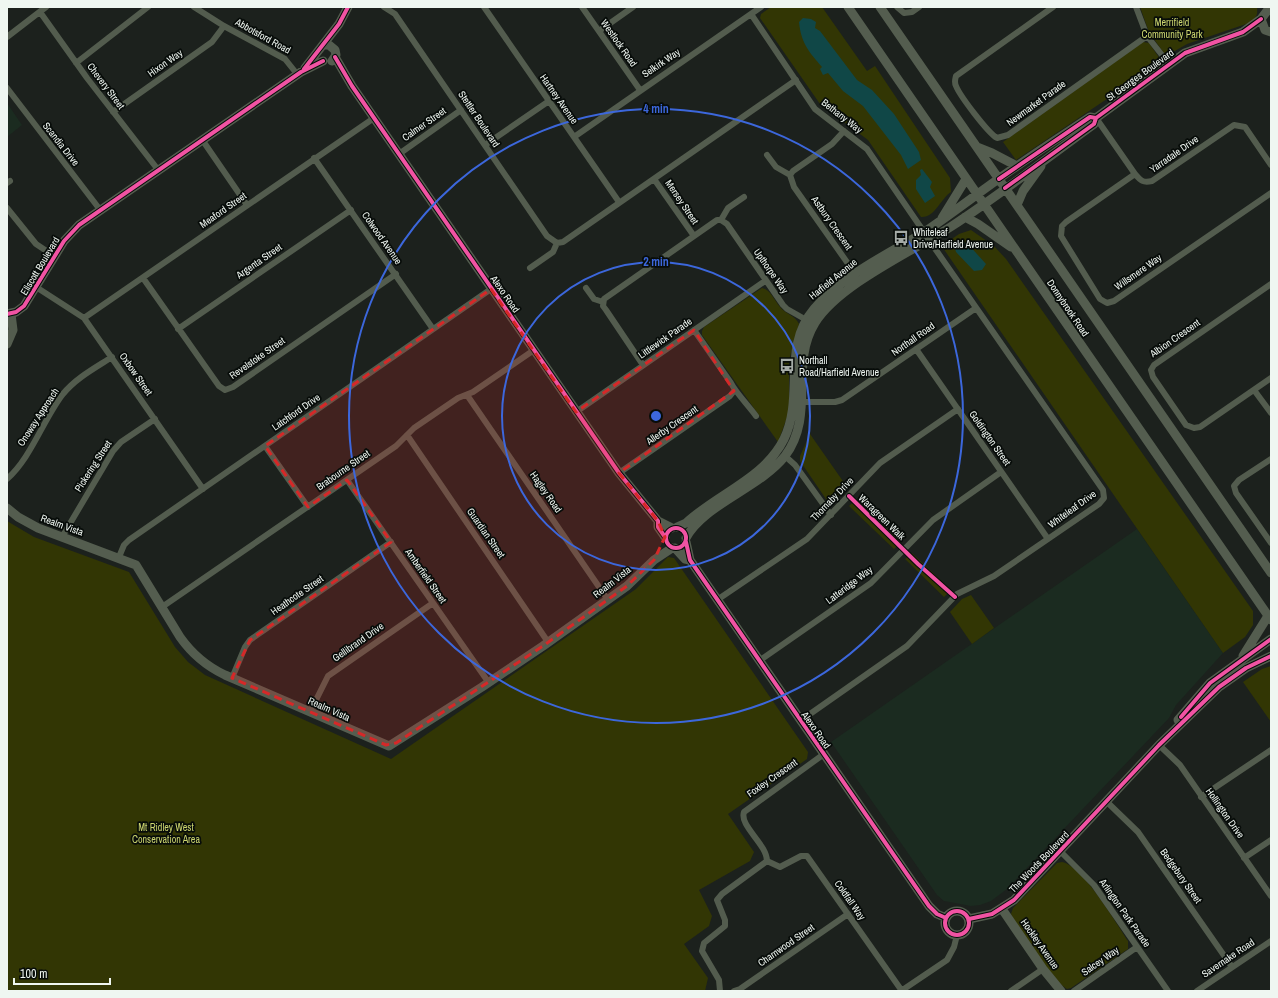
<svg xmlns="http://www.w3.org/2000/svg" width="1278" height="998" viewBox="0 0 1278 998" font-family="'Archivo Narrow',sans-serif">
	<rect width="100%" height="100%" fill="#1c211d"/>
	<path fill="#1b2b20" d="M7,103L22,125L7,137Z
		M1137,529L1223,653L1176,705L1169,718L1007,889L991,901L980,905L971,906L944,901L937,895L831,742Z"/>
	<path fill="#323604" d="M771,7H822L867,71L875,66L950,178L951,192C941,198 935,218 921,217L868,140L820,104L760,18L761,14Z
		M1140,7H1257C1258,16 1256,18 1249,23L1187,44L1166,56L1149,32Z
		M1143,42L1149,43L1160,59L1159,64L1016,160L1003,142Z
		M971,230L994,246L1006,259L1253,611V625L1245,637L1223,653L943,248V245L959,234Z
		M762,288C771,290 774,300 780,307C785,314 795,315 799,324L789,360V412L778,442L702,335V331L704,327Z
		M810,434L847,487L832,502H828L800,461V456Z
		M856,499L901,542L894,549L849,506Z
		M7,521L34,537L129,572L175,647L188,662L205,675L391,759L636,589L668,557L674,558L808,752L807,759L728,814L754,852L750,861L699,890L712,916L709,926L684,944L708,978L705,991H7Z
		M912,553L951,590L944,597L905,559Z
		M971,595L994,628L972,644L950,612L962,599Z
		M1271,666V722L1243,682L1262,669Z
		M1062,862C1083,866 1116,923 1128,941V949L1071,988L1067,989C1055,983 1016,927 1011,914L1013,908L1057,863Z"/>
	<path fill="#104747" d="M803,18L811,19L816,22L815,28L820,31L857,80L872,90L894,114L919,152L921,160L908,169L901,155L863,106L843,91L828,73L823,75L820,69L822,67C809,52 801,43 799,22Z
		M922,169L932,182L930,187L935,196L925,203L916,189V180L921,175L920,170Z
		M959,242L967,243L986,264L982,270L974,271L956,252L954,245Z"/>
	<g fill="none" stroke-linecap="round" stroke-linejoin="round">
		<path stroke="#535c4e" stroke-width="6" d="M194,7L224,26L285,59L297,74
			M384,7L395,14L547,236L557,243L563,242L796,80
			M484,7L619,202
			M582,7L640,90
			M897,7L904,13L912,12L919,7
			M1053,7L956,76C955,80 954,82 956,86C960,96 988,133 997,138L1008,135L1147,36
			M1136,7L1147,36L1169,64
			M40,12L87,78L159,171
			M751,14L815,109L867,149L924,232
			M599,31L633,7
			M7,37L46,7
			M76,63L148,7
			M7,88L101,211
			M113,112L212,42L224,26
			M1096,118L1135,174C1141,181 1143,183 1152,181L1234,125L1245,127L1271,165
			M574,137L761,7
			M203,141L247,205
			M485,145L549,101
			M399,154L461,110
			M767,155L776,167L790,175L794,187L856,275
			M314,158L433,329
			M1135,174L1066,222L1062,226L1061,236L1100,299L1107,303L1114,301L1271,193
			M790,175L793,171L832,144L844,131
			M654,179L694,236
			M7,183L10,181
			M7,208L36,244L54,256
			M721,220L728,208L744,197
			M530,268L553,252L557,243
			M143,278L219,386L225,390L233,387L396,274
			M1271,284L1154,365L1151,370L1153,377L1186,425L1194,428L1200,427L1271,378
			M36,287L84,318L203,489
			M586,288L594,299L603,302
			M84,318L374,118
			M178,329L351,210
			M694,330L731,383C736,393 749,406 756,416
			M916,349L1048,539
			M643,365L606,310L603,306L604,299L717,220H721L727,224L783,305L787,309L810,322
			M1254,390L1271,413
			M467,395L608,600
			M799,402H835L842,400L976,308
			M576,412L765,281
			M407,435L548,642
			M265,446L308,507
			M785,456L795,465L831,515
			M1271,459L1239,480L1234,486L1236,493L1271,543
			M619,473L730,396L734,391
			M7,479C31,458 43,420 63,394C76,378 95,368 112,357
			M347,480L489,683
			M62,537L113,451L121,442L155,419
			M119,557L124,545L129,540L491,289
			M717,600L807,539L880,463L958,409
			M162,607L396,446L414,428L458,398L473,392L534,350
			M759,661L871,583L933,520L1001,472
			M232,678L245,647L250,640L391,542
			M310,712L328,676L433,603
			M800,721L907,646L957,594L994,576L1099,504L1104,498L1103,490L929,240
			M1159,745L1180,765L1271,896
			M1201,797L1271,750
			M1107,802L1138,832L1232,967
			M1060,851L1094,885L1168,991
			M1244,858L1271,840
			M767,861L780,867L801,856H807L902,991
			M720,991L719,980L702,951L704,943L725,926V920L717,900L722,894L767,861C767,844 739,826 744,812L824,754
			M734,991L740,989L848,914
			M901,991L947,960L954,947L957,935
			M1011,991L1043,969
			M1074,991L1137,947
			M1197,991L1271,941"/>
		<path stroke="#545d4f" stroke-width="9" d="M848,7L1271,620
			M880,7L1271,573
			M1271,10L1267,11L1261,19L1265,30L1271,32
			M324,45H329L335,50L336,55L332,61
			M335,57L352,86L619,473L658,521V527L665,537
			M305,68L339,24L348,7
			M977,147L992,153L1017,166
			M1017,205L1023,191L1041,166
			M965,217L978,224L1011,247
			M942,218L966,179
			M7,314L16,312L24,306L64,241L79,225L301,72L323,61
			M7,344L13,330L11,314
			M7,508L18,517L38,528L136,565L180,637C192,654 206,666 225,675L389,746L482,687L543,646L627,586L654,560L672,548
			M658,521L672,528
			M677,527L686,523C717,494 765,478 784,439C805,396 781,348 814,309C841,276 890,253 926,231C957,210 986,187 1017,166C1041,149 1066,133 1090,117L1096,118L1185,53L1243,32L1261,19
			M686,538C703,505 760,488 785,456C816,415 789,365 815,323C838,285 913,251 952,226C1001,194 1047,158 1094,124L1096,118
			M686,542L690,560L929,906L937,914L946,918
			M675,548L685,559L690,560
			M1243,656L1268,616
			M1178,720L1210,683L1271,639
			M1002,909L1043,969L1061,991
			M945 923a12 12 0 1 1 24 0a12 12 0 1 1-24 0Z
			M969,919L992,914L1014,900L1159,745L1219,687L1246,668L1271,656"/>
		<defs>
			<path id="cycleway" d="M335,57L352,86L619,473L658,521V527L665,537
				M304,69L339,24L348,7
				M999,179L1090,117L1096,118L1185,53L1243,32L1261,19
				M1005,188L1094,124L1096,118
				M7,314L16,312L24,306L64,241L79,225L301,72L323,61
				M849,496L918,564L955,597
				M666 538a10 10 0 1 1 20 0a10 10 0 1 1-20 0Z
				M686,542L690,560L929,906L937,914L946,918
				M1181,717L1210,683L1271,639
				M945 923a12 12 0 1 1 24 0a12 12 0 1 1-24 0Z
				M969,919L992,914L1014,900L1159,745L1219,687L1246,668L1271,656"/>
		</defs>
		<use href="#cycleway" stroke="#070c09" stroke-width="6"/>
		<use href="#cycleway" stroke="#f153a3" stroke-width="4"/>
	</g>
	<path fill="#d62828" fill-opacity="0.2" stroke="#d62828" stroke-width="3" stroke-dasharray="8 5" stroke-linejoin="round" d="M491,289L576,412L694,330L734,391L619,473L658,521L665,537L654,560L627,586L543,646L396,743L386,745L232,678L250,640L391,542L347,480L308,507L265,446Z"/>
	<g fill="none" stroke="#3c67dc" stroke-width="2">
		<circle cx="656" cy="416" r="154"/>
		<circle cx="656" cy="416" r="307"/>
	</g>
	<defs>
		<symbol id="bus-bare" viewBox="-9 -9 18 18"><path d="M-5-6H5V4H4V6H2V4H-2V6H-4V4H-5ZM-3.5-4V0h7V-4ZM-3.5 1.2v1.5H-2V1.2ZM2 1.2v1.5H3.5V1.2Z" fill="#a5aba7" stroke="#070c09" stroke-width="2.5" paint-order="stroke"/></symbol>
	</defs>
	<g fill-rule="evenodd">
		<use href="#bus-bare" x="890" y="227" width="22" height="22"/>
		<use href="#bus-bare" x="776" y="355" width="22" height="22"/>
	</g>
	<g text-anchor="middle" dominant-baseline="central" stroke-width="3.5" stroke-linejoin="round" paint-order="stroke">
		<g font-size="10" fill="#ccd56f" stroke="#070c09">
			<text x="1172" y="22">Merrifield<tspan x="1172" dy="12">Community Park</tspan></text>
			<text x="166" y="827">Mt Ridley West<tspan x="166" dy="12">Conservation Area</tspan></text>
		</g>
		<g font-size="10" fill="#eff6f1" stroke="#070c09">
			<text transform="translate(263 36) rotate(29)">Abbotsford Road</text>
			<text transform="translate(619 43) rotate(55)">Westlock Road</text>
			<text transform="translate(165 63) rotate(-35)">Hixon Way</text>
			<text transform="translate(661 63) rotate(-34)">Selkirk Way</text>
			<text transform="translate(1140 75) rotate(-36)">St Georges Boulevard</text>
			<text transform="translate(106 86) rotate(53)">Chevery Street</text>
			<text transform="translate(559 99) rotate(55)">Hartney Avenue</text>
			<text transform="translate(1036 103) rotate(-36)">Newmarket Parade</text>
			<text transform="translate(842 116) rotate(38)">Bethany Way</text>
			<text transform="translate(479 119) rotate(56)">Stettler Boulevard</text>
			<text transform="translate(424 124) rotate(-35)">Calmer Street</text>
			<text transform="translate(61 144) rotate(52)">Scandia Drive</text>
			<text transform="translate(1174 154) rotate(-35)">Yarradale Drive</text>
			<text transform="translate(682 202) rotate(56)">Mersey Street</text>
			<text transform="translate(223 210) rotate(-35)">Meaford Street</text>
			<text transform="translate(832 223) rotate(55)">Astbury Crescent</text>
			<text transform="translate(382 238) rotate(55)">Colwood Avenue</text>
			<text transform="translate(259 261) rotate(-35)">Argenta Street</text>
			<text transform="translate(40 266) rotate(-59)">Ellscott Boulevard</text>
			<text transform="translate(771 271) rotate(55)">Upthorpe Way</text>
			<text transform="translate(1138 272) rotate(-35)">Willsmere Way</text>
			<text transform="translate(833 279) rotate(-39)">Harfield Avenue</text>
			<text transform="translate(505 294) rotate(55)">Alexo Road</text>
			<text transform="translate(1068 308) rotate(56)">Donnybrook Road</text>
			<text transform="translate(665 338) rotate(-35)">Littlewick Parade</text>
			<text transform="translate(1175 338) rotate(-35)">Albion Crescent</text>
			<text transform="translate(913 339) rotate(-35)">Northall Road</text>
			<text transform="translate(257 358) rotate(-35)">Revelstoke Street</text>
			<text transform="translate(136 374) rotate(55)">Oxbow Street</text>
			<text transform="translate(296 412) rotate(-35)">Latchford Drive</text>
			<text transform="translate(38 417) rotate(-57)">Onoway Approach</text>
			<text transform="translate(672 425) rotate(-35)">Allerby Crescent</text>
			<text transform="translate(990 438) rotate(55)">Goldington Street</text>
			<text transform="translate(93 466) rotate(-57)">Pickering Street</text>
			<text transform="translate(343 470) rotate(-35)">Brabourne Street</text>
			<text transform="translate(546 492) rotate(55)">Hagley Road</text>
			<text transform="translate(832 499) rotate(-46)">Thornaby Drive</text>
			<text transform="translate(1072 509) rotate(-36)">Whiteleaf Drive</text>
			<text transform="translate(882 517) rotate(44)">Waragreen Walk</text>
			<text transform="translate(62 525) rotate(20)">Realm Vista</text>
			<text transform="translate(486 533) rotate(55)">Guardian Street</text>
			<text transform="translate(426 576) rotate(55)">Amberfield Street</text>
			<text transform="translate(612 582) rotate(-38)">Realm Vista</text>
			<text transform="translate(849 585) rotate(-37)">Latteridge Way</text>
			<text transform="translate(297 595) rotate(-35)">Heathcote Street</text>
			<text transform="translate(358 642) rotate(-35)">Gellibrand Drive</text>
			<text transform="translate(329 709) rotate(24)">Realm Vista</text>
			<text transform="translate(816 730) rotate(55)">Alexo Road</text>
			<text transform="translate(772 778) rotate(-35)">Foxley Crescent</text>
			<text transform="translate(1225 813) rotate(55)">Hollington Drive</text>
			<text transform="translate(1039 862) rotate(-46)">The Woods Boulevard</text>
			<text transform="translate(1181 876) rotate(55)">Bedgebury Street</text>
			<text transform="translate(850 900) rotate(55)">Coldfall Way</text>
			<text transform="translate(1125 913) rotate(55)">Arlington Park Parade</text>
			<text transform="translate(1040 944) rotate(55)">Hockley Avenue</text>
			<text transform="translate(786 945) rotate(-35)">Charnwood Street</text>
			<text transform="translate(1228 958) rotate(-34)">Savernake Road</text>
			<text transform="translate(1100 961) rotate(-35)">Salcey Way</text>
		</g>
		<g font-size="10" fill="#eff6f1" stroke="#070c09" text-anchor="start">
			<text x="913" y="232">Whiteleaf<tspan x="913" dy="12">Drive/Harfield Avenue</tspan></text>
			<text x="799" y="360">Northall<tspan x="799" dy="12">Road/Harfield Avenue</tspan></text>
		</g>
	</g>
	<circle cx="656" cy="416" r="6" fill="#3c67dc" stroke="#070c09" stroke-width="2"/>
	<g font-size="12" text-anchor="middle" font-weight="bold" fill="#3c67dc" stroke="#070c09" stroke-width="3.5" stroke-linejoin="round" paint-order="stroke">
		<text x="656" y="113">4 min</text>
		<text x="656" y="266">2 min</text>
	</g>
	<rect width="1278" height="998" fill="none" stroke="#eff6f1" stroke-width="16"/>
	<path d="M14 978v6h96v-6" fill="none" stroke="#eff6f1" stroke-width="2"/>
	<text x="20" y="978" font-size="12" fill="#eff6f1" stroke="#070c09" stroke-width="3" paint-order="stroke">100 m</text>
</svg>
